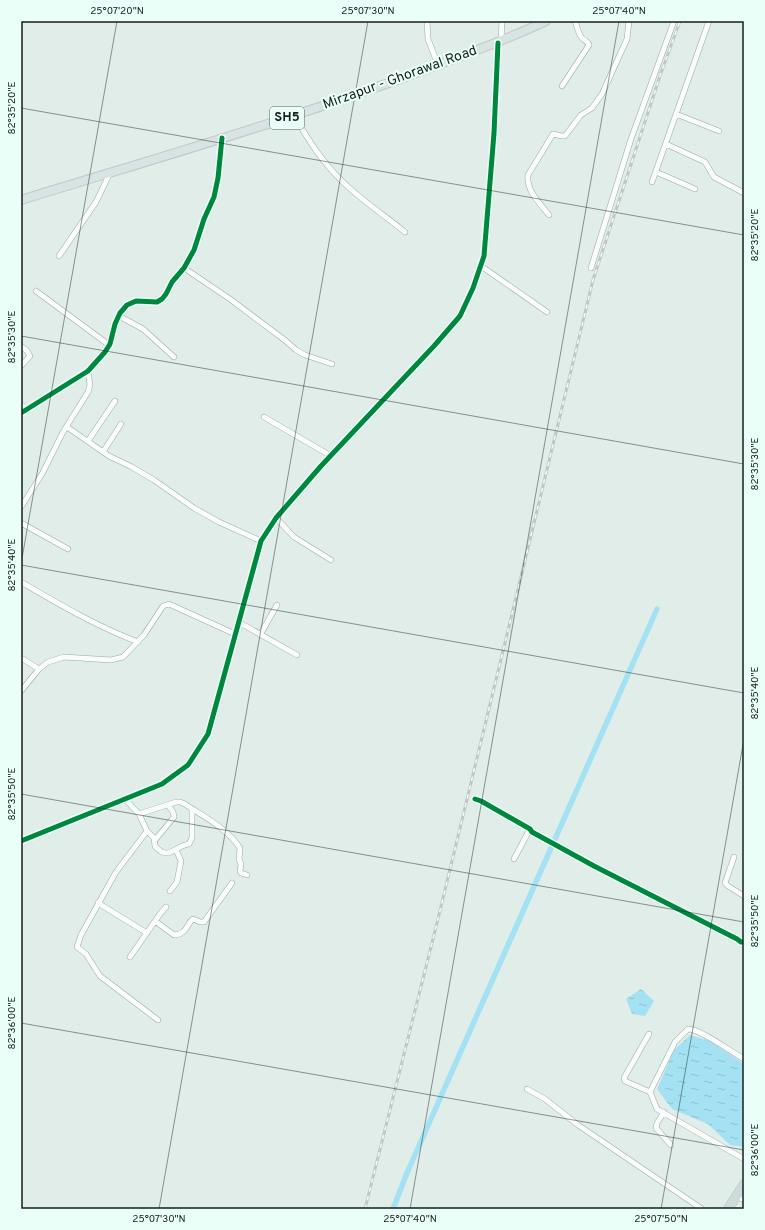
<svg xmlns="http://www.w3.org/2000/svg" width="765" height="1230" viewBox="0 0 765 1230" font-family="Overpass,sans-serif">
	<defs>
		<pattern id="water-ripples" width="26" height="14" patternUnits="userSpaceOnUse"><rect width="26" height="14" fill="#a4e2f3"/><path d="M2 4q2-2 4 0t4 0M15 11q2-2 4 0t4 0" fill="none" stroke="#8cc1d0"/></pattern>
	</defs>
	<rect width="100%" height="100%" fill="#e0ede9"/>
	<path fill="url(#water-ripples)" d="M641,989L654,1001L645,1016L632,1014L626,999Z
		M690,1035L710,1041L744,1064V1147L730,1145L708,1124L672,1109L657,1089L674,1050Z"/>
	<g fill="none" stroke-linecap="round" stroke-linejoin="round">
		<path stroke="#a4e2f3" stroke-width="5.5" d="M393,1209L407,1173L657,609"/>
		<defs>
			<path id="minor" d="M427,21L428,39L438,65
				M501,41L502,21
				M562,86L589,45C588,41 585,41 582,38C578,34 577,26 575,21
				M676,114L719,131
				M294,116C308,139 322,162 342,181C361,200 384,215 405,232
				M666,144L705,162L714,177L744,193
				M656,172L695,189
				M652,182L709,21
				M549,215C540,203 526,191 528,175L553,134L562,136H565L581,115L592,108L602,94L627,39L629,21
				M59,256L96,202L110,173
				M481,266L547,312
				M184,268L230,299L286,341L296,350L305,355L332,364
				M591,268L631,139L674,21
				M36,291L109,345
				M119,316L143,329L174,357
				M21,346L27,351L30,356L21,366
				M21,405L28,409
				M21,413L88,371L105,352L110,344L115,324L120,313L127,305L136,301L157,302L162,299L166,294L172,282L184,268L194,250L204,219L214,197L218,178L222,138
				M264,417L331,456
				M67,427L109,456L132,467L154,480L194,508L219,522L261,541
				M88,441L115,401
				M103,452L121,424
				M21,507L42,474L63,432L88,392L90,385L88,371
				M276,518L294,537L331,560
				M21,523L68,549
				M21,582C59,604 96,626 138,642
				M238,623L242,624L297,655
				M260,635L277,605
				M21,658L39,669
				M21,691L39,669L48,662L64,657L111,660L123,657L144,635L163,606L169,604L235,634
				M125,799L139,814L147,831L116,872L81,935L77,947L86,954L100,976L158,1020
				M475,799L481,801L530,829L532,832L594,866L737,939L741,942H744
				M139,814L176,802H180L185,804C204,817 227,828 240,848L239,859L241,864L240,871L241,873L247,875
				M147,831L154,838L155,846C169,862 174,846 189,844L192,838V809
				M155,840L174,817L173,812L168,805
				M21,841L162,784L188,765L208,734L261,541L276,518L321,466L434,346L460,316L473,288L484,256L494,133L498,43
				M734,857L725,883L728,886L744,896
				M514,859L530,829
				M170,891L177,882L181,861L176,850
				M98,903L147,933
				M155,921L174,935C188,934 186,924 193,919L200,922H204L232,883
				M130,957L160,914L166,907
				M649,1034L624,1078L625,1081L650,1092
				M744,1059C731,1052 701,1029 688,1029L675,1042L650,1092L657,1109L744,1159
				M527,1089L545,1099L578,1125L702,1209
				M664,1112L657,1123L656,1128L671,1145
				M736,1196L744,1200"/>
			<path id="primary" d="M21,200C160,157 301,117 437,65C474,51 511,38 546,21"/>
			<path id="trunk" d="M728,1209L744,1184"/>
		</defs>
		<use href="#minor" stroke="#9da7a4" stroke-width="6"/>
		<use href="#primary" stroke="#c1c7c5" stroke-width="10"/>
		<use href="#trunk" stroke="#c1c7c5" stroke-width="10"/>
		<use href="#minor" stroke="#fafcfc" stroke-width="5"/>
		<use href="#primary" stroke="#d8e4e3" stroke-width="8"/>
		<use href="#trunk" stroke="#ccdcdb" stroke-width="9"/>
		<defs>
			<path id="rail" d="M365,1209L436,927L593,280L661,73L680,21"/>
		</defs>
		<use href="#rail" stroke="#c2c6c4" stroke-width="3"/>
		<use href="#rail" stroke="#ebfff9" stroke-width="1.5" stroke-dasharray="4.5" stroke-linecap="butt"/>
		<defs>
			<path id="cycleway" d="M21,413L88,371L105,352L110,344L115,324L120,313L127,305L136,301L157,302L162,299L166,294L172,282L184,268L194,250L204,219L214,197L218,178L222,138
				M475,799L481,801L530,829L532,832L594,866L737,939L741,942H744
				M21,841L162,784L188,765L208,734L261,541L276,518L321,466L434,346L460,316L473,288L484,256L494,133L498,43"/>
		</defs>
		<use href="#cycleway" stroke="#ebfff9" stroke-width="8"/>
		<use href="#cycleway" stroke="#00873e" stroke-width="5"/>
	</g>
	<path fill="none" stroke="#161f1c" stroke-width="1" stroke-opacity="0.45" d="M21,108L744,235M21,336L744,464M21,564L117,21M21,565L744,693M21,794L744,922M21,1023L744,1150M159,1209L368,21M410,1209L619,21M661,1209L744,739"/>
	<g text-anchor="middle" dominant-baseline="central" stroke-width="4" stroke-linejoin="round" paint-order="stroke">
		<rect fill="#ebfff9" stroke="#56625e" stroke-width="1" x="270" y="107" width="34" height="22" rx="3"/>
		<g font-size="13" font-weight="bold" fill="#161f1c">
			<text x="287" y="118">SH5</text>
		</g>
		<g font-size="14" fill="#161f1c" stroke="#ebfff9">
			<text transform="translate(400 78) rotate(-20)">Mirzapur - Ghorawal Road</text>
		</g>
	</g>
	<rect width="765" height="1230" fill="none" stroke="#ebfff9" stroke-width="44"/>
	<rect x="22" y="22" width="721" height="1186" fill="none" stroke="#161f1c" stroke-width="1.5"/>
	<g font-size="10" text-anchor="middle" fill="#161f1c">
		<text x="117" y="14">25°07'20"N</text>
		<text x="368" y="14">25°07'30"N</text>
		<text x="619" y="14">25°07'40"N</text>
		<text transform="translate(11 108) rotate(-90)" y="4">82°35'20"E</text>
		<text transform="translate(754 235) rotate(-90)" y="4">82°35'20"E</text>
		<text transform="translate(11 337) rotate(-90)" y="4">82°35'30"E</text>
		<text transform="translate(754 464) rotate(-90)" y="4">82°35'30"E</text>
		<text transform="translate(11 565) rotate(-90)" y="4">82°35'40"E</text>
		<text transform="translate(754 693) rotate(-90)" y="4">82°35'40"E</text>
		<text transform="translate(11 794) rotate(-90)" y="4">82°35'50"E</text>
		<text transform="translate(754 921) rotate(-90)" y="4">82°35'50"E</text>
		<text transform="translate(11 1023) rotate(-90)" y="4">82°36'00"E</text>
		<text transform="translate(754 1150) rotate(-90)" y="4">82°36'00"E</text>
		<text x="159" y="1222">25°07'30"N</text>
		<text x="410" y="1222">25°07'40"N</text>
		<text x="661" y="1222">25°07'50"N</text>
	</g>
</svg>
